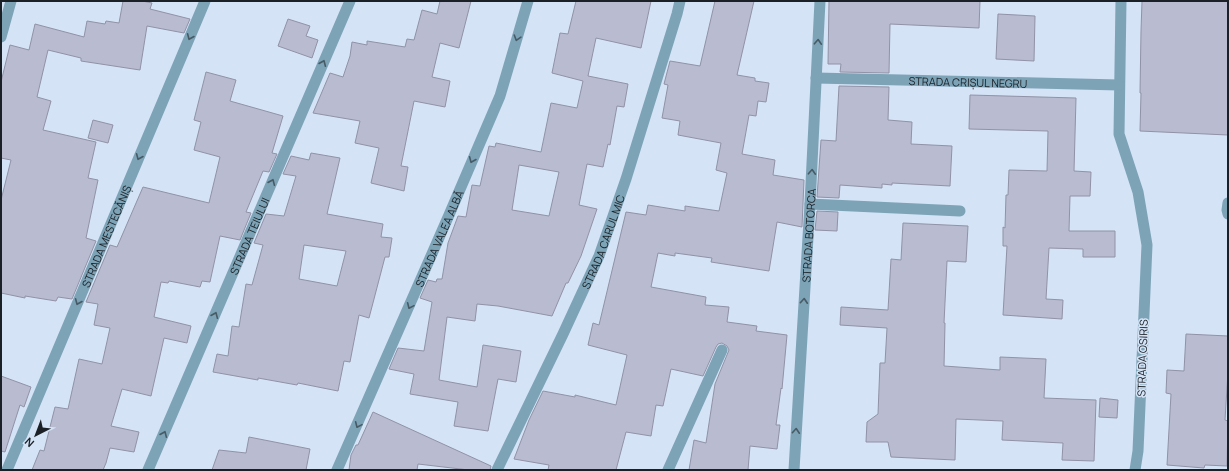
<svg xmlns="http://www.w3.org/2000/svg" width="1229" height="471" viewBox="0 0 1229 471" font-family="Manrope,sans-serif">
	<rect width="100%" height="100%" fill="#d4e3f6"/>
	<path fill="#b9bbd1" stroke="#9192a7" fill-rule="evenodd" d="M123,1H142L152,3L150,9L190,19L184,33L147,26L140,70L81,61V58L48,50L37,97L51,101L43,130L96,142L88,178L98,180L86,238L96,241L72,299L58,297L56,301L25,296V298L1,293V200L11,160L1,158V82L10,45L29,50L35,24L84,37L87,21L105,24L106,21L119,23Z
		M440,1H471L459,48L440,43L432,77L450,81L445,107L414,101L401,166L408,167L404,191L371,183L379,148L355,143L360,121L313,113L330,73L343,77L350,56L352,42L367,45V41L405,47L407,39L414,40L422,10L437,14Z
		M576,1H651L641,48L596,38L588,76L628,84L624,107L617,106L610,145L608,144L603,167L587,164L579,205L597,209L581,256L568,283H566L552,316L498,306L477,304L475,321L447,317L439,380L477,387L483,345L521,351L516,382L498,379L488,431L454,426L458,402L410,394L414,374L389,369L398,348L424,351L432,302L420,298L428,280L436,282L437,279H442L448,243L458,216L466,217L472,185L480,186L489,146L495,147L496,143L541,152L551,103L577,108L583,81L552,73L560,33L568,34ZM519,165L559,172L549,216L512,210Z
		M715,1H754L737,75L755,78V81L769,83L766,102L758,101L756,116L749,115L742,154L775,160L773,175L804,180L802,227L777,222L769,271L711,262L712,258L675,253V256L658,253L651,287L706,297L705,305L729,307L727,322L757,326L756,331L787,335L782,389L781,388L776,425H780L777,449L750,446L748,470H689L694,440L706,443L715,384L729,350L727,346L722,343L718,344L716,347L703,376L671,369L663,406L656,405L651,436L626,432L616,470H548L549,465L514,459L529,420L543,391L575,397V395L616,405L627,355L588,345L593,323L599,325L626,212L646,215L648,205L685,211V206L719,211L727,173L716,170L721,143L678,135L680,121L662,118L668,85L664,84L670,61L700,66Z
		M829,1H980L979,28L890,24L889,73L840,72L841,64H828Z
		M1142,1H1228V135L1140,131L1141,93H1140L1141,31Z
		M998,14L1035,16L1034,61L996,59Z
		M288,19L310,26L306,36L318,40L312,58L278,46Z
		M206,72L236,80L230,101L283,116L272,153L277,154L269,172L263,171L246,212L251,213L240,240L220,236L210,282L202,281L200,287L169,281L168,283L161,282L154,317L191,326L187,343L164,338L151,396L122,389L111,426L139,432L134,452L110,448L106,463L103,470H32L40,450L44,451L55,407L68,409L79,359L102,364L110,328L94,325L98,304L86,302L110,245L117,247L143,187L209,203L220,157L194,150L201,122L194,120Z
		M839,86L889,87L888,120L912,122L911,144L952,146L950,186L892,183V185L882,184V188L840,185L839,198L817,197L821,140L836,141Z
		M970,95L1076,98L1074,171L1091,172L1090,196H1070L1069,231H1115V257H1083V249L1049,248L1046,299L1063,300L1062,319L1003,315L1007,246H1003V227L1005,228L1006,195H1008L1009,170L1047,171L1048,131L969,129Z
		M93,120L113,125L108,143L88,138Z
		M311,153L340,158L327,214L383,224L381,237L392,238L389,257H385L369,318L359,315L350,362L344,361L338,391L298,383L297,385L258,378V380L213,372L217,354L228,356L232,326L239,327L246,284L252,285L263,245L254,243L266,214L284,216L296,176L283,174L291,156L309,160ZM304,245L346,251L337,286L299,279Z
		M817,211L838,212L837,231L815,230Z
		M903,223L968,226L966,262L947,261L944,323H945L944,366L1000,370V357L1046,359L1044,398L1096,400L1094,461L1062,460L1063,443L1002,440L1003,421L956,419L955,460L891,457L888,442H866L867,422L878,414L880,363H885L887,328L840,325L841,307L888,310L891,259L901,260Z
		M1186,334L1228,336V372L1225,420L1228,421L1227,466L1205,465L1204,468L1167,465L1171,394L1166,393L1167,370L1184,371Z
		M1,376L31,387L24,407L20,405L5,452L1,451Z
		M1100,398L1118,400L1117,418L1099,417Z
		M373,412L491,466L490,470H469L418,464L417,470H349L351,455L356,445H358Z
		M249,437L310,449L306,470H212L219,450L246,453Z"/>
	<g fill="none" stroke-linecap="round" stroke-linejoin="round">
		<g stroke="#7da3b6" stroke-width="11">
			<path d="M1121,1L1119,134L1138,192L1147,245L1138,451L1135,470"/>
			<path d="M1,37L11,1"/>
			<path id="s1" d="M816,78L1119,85"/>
			<path d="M1228,203L1227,210L1228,214"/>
			<path d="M810,204L960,211"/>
			<path id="s2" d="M7,470L205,1"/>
			<path id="s3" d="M148,470L350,1"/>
			<path id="s4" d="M337,470L449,215L500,96L528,1"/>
			<path id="s5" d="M497,470L563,334L599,256L626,179L677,14L680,1"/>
			<path d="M668,470L722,350"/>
			<path id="s6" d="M794,470L810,204L820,1"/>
		</g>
	</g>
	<defs><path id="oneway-chevron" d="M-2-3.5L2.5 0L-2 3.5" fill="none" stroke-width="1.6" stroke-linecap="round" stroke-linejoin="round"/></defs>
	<g stroke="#475b67">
		<use href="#oneway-chevron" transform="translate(190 37) rotate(113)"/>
		<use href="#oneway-chevron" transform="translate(517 38) rotate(107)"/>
		<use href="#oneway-chevron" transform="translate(818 42) rotate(-87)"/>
		<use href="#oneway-chevron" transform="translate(323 63) rotate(-67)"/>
		<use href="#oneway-chevron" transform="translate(139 157) rotate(113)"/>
		<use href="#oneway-chevron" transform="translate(472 160) rotate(113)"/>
		<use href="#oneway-chevron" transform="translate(812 172) rotate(-87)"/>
		<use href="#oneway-chevron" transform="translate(272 182) rotate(-67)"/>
		<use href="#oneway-chevron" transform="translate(804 301) rotate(-86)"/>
		<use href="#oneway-chevron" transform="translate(78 302) rotate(113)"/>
		<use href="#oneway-chevron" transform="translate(410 306) rotate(114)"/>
		<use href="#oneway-chevron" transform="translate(215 315) rotate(-67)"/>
		<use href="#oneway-chevron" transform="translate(358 425) rotate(114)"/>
		<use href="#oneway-chevron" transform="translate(796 431) rotate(-86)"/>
		<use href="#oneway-chevron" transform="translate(164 434) rotate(-67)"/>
	</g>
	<g text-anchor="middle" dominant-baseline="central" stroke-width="3" stroke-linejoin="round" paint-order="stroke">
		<g font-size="11" fill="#1b2027" stroke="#d4e3f6">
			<text stroke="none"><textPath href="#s1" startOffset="152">STRADA CRIȘUL NEGRU</textPath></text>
			<text stroke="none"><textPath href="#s2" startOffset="254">STRADA MESTECĂNIȘ</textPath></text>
			<text stroke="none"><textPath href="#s3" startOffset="255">STRADA TEIULUI</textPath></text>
			<text stroke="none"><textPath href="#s6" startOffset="235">STRADA BOTORCA</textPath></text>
			<text stroke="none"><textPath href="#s4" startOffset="253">STRADA VALEA ALBĂ</textPath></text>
			<text stroke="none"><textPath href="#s5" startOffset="252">STRADA CARUL MIC</textPath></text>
			<text transform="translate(1142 358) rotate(-88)">STRADA OSIRIS</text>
		</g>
	</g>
	<rect width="1229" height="471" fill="none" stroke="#1b2027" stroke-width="4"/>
	<g transform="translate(36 435) rotate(222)" stroke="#d4e3f6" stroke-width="3" paint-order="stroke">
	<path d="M0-3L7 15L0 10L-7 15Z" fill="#1b2027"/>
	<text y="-6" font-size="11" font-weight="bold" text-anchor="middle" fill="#1b2027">N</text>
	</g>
</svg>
